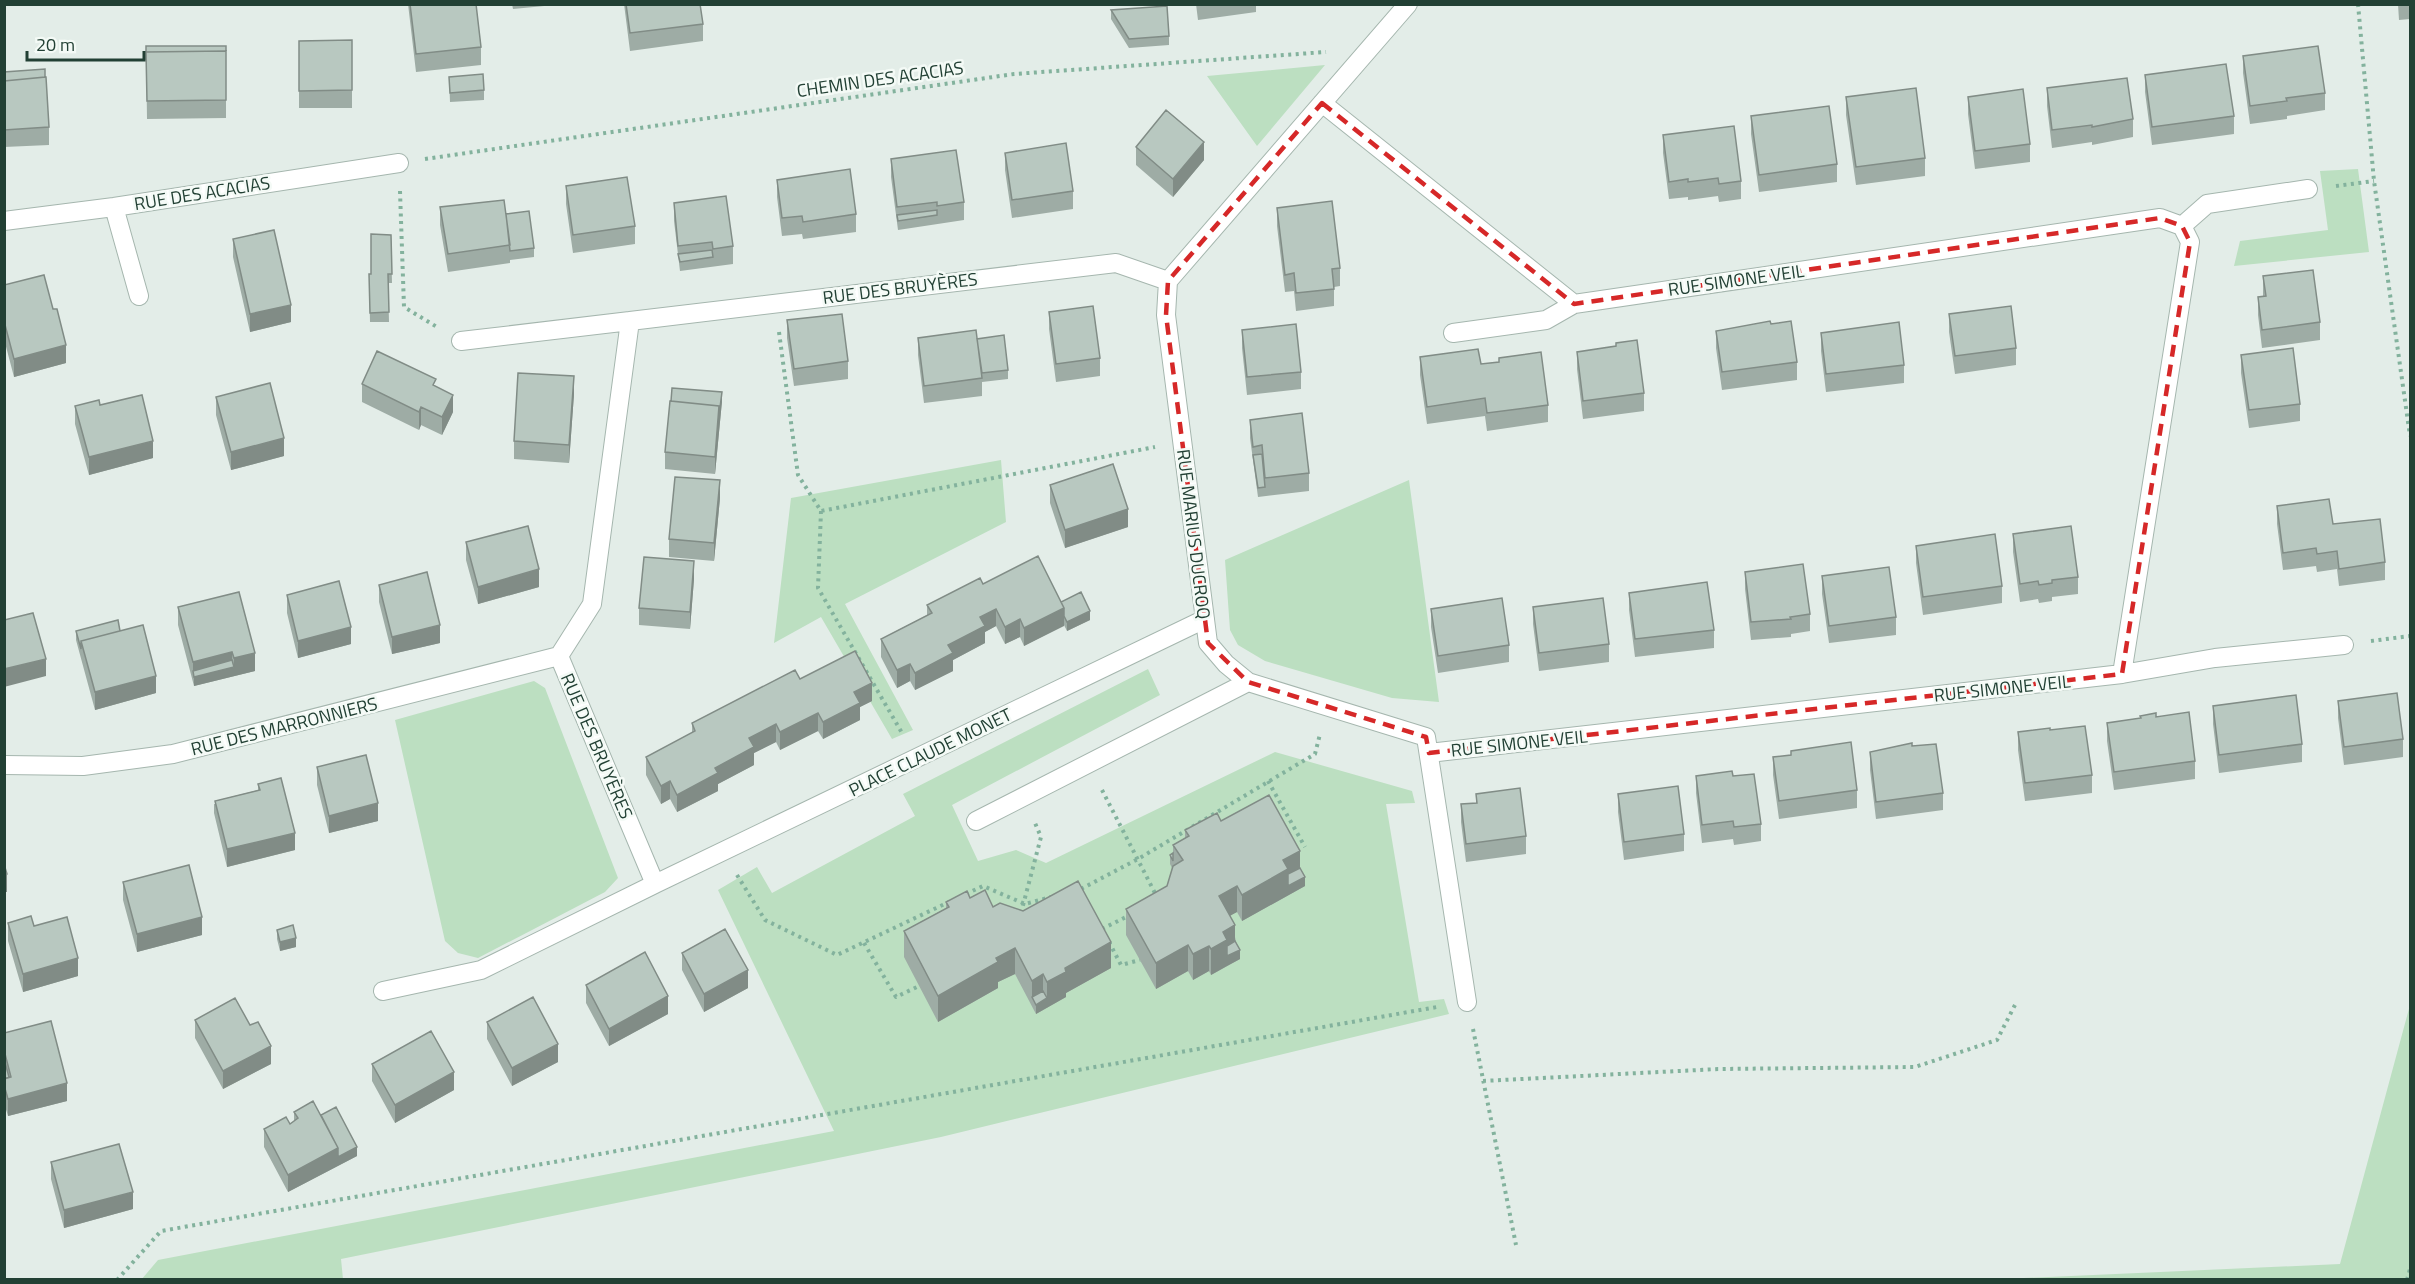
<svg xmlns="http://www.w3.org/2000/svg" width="2415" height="1284" viewBox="0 0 2415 1284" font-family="'Titillium Web',sans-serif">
	<rect width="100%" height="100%" fill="#e3ede8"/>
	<path fill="#bcdfc1" d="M1325,65L1257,146L1207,76Z
		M2358,169L2369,252L2234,266L2240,241L2328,230L2320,171Z
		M1001,460L1006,522L845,604L913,730L892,739L821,617L774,643L791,498Z
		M1409,480L1439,702L1392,698L1265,661L1238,645L1230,630L1225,560Z
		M1148,669L1160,695L952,805L978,861L1016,850L1046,863L1275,752L1412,791L1415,803L1386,804L1419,1002L1444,999L1449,1014L941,1137L341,1259L343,1279L141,1280L158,1260L834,1131L718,890L757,867L772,893L915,816L903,794Z
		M534,681L545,688L618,878L605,892L478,958L458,953L445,941L395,720Z
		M2410,1005V1279H2002L2340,1264Z"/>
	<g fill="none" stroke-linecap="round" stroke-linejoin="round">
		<defs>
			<path id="minor" d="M1408,4L1168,281L1166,315L1208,643L1226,664L1248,682L1426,737L1467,1002
				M1322,103L1574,304
				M114,207L139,296
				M4,221L114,207L399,163
				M2182,226L2207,204L2308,189
				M461,341L630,321
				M2122,674L2215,658L2344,645
				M1429,753L2122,674L2190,242L2182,226L2160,218L1574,304L1546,320L1453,333
				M4,765L83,766L173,754L559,656
				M976,821L1248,682
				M655,884L1205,619
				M383,991L481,970L655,884L559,656L592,604L630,321L1116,263L1168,281"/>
		</defs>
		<use href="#minor" stroke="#a5b6ae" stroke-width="20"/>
		<path stroke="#83b29d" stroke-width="4" stroke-dasharray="3 4.5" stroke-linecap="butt" d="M2358,4L2374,181L2410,436
			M425,159L1014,74L1326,52
			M2336,186L2374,181
			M400,191L404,307L437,327
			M779,332L798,475L821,511L1155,447
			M821,511L818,588L902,733
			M2371,641L2410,636
			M1268,781L1305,847
			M1102,790L1156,895
			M737,875L765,920L837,955L951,901
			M1081,889L1138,859L1315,754L1320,734
			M966,894L983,886L1025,904L1051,897
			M1021,913L1041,837L1035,823
			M1102,929L1128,916
			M1109,942L1121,965L1140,960
			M864,943L896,997L919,986
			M1473,1029L1516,1245
			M1483,1081L1718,1069L1915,1067L1997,1040L2016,1003
			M117,1280L161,1231L1437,1007
			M2407,1280L2410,1269"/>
		<use href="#minor" stroke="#fff" stroke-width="18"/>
	</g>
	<path fill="#9eaca5" d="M408,4H476L481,47V65L416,72Z
		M512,4H565L513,9Z
		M624,4H700L703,24V41L630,51Z
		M1196,4H1256V12L1198,20Z
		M2398,4H2410V19L2399,20Z
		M1111,10L1169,36V45L1129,48L1111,19Z
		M352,40V108H299V41Z
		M146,46H226V118L147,119Z
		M2243,56L2325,93V110L2287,116V119L2250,124L2243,73Z
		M4,72L49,127V145L4,147Z
		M2145,75L2234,116V134L2152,145L2145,92Z
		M449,77L484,90V100L450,102Z
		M2047,88L2133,119V137L2092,145V142L2052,148L2047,106Z
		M1846,97L1925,158V176L1856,185L1846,115Z
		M1968,97L2030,144V162L1975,169L1968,114Z
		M1751,116L1837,164V182L1759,192L1751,134Z
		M1663,135L1741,181V199L1719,202L1718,196L1688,200V197L1669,199L1663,153Z
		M1136,147L1204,160L1173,197L1136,165Z
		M1005,153L1073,191V209L1012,218L1005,170Z
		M891,159L964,202V220L898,230L891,177Z
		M777,180L856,214V232L803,239L802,234L782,236L777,197Z
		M566,186L635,226V244L573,253L566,204Z
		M674,203L733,246V264L680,271L674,221Z
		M440,207L506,214L534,248V257L510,260V263L448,272L440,225Z
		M1277,208L1340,268V286L1334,287V306L1296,311L1294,291L1285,292L1277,226Z
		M391,235L392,283H388L389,322H370L369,274H371Z
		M233,239L291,322L250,332L233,257Z
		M2263,276L2320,322V340L2262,348L2258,315V297H2263Z
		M4,285L66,363L14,377L4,339Z
		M1049,312L1100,358V376L1056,382L1049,329Z
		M1949,314L2016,348V365L1955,374L1949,332Z
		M787,320L848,361V379L794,386L787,338Z
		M1771,324L1797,362V380L1722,390L1716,348V331Z
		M1242,330L1301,372V389L1247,395L1242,348Z
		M1821,333L1904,365V383L1826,392L1821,351Z
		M918,338L977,339L1008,370V379L982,382V396L924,403L918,355Z
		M1577,352L1644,393V411L1583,419L1577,369Z
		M2241,355L2300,404V421L2249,428L2241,373Z
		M1420,357L1481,364L1548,405V422L1487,431L1485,416L1427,424L1420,375Z
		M362,384L436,387L453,412L442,435L421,425L419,430L362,402Z
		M574,394L569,463L514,459V441Z
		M216,397L284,456L231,470L216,415Z
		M722,401L715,474L665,469V452Z
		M75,406L153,458L89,475L75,424Z
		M1250,420L1309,473V491L1258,497L1250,438Z
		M1050,485L1128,527L1065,548L1050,503Z
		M720,498L714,561L669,557V539Z
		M2277,506L2333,524L2385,562V580L2339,586L2337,569L2317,572L2316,566L2283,570L2277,524Z
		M2013,534L2078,577V594L2052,597V601L2039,603L2038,599L2020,602L2013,552Z
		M466,542L539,587L478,604L466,560Z
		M1916,546L2002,586V603L1923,615L1916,563Z
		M1745,572L1810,614V631L1791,634V637L1751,640L1745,589Z
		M1822,576L1896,617V635L1829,643L1822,594Z
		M694,579L690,629L639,625V608Z
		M983,584L1061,602L1090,620L1067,631L1064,625L1024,646L1020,637L1005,644L996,626L985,632V643L953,660V671L915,690L910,681L897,688L881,657V639L927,615V605Z
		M379,585L440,643L392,654L379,602Z
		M1629,593L1714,630V648L1635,657L1629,610Z
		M287,595L351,644L298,658L287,613Z
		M178,607L255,671L194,686L178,625Z
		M1533,607L1609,644V662L1539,671L1533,624Z
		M1431,609L1509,645V662L1438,673L1431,627Z
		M76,631H120L156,693L95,710L76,640Z
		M800,679L872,701L860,707V720L823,739L818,731L780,750L776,742L754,753V765L718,784V791L677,812L670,799L661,804L646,775V757L692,733V723Z
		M2338,701L2403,739V757L2344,765L2338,718Z
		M2213,706L2302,744V762L2219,773L2213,724Z
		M2140,716L2156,717L2195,761V779L2114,790L2107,741V723L2140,718Z
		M2050,730L2092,775V793L2025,801L2018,750V732Z
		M1912,746L1943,793V810L1876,819L1870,770V752Z
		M1773,757L1857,790V808L1779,819L1773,775Z
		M317,767L378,821L329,833L317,785Z
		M1696,776H1733L1761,824V841L1734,845L1733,839L1702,843L1696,793Z
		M258,784L295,850L227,867L214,813V804H215V801L258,790Z
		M1476,794L1526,836V854L1466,862L1461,822V804L1476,803Z
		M1618,794L1684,834V851L1624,860L1618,812Z
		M1221,821L1300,868L1305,886L1242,921L1237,912L1230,915L1240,959L1211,975L1209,971L1193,980L1188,971L1156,989L1126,935V909L1167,886L1172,868L1170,864V855L1173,853V845L1185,838V830Z
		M123,882L202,935L137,952L123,900Z
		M970,898L993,907L1111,968L1066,993V997L1036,1014L1015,974L998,982V988L938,1022L904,957V931L946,908V902Z
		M8,923L34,926L78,976L23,992L8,941Z
		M277,930L296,947L280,951L277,939Z
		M682,953L748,988L704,1012L682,970Z
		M586,985L668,1014L609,1046L586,1003Z
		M195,1020L271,1064L223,1089L195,1038Z
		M487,1022L558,1062L512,1086L487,1039Z
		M4,1033L67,1101L8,1116L4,1103Z
		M372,1064L454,1090L395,1123L372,1081Z
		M294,1112L321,1115L357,1156L288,1192L264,1147V1129L290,1124L294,1121Z
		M51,1162L133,1209L64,1228L51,1179Z"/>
	<path fill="#818c86" d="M1204,142V160L1173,197V179Z
		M291,305V322L250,332V314Z
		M66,345V363L14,377V359Z
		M574,376V394L569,463V445Z
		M722,392V401L715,474V457L719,406Z
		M453,395V412L442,435V417Z
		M421,407V425L419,430V412Z
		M284,438V456L231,470V452Z
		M153,441V458L89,475V457Z
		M720,480V498L714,561V543Z
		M1128,509V527L1065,548V530Z
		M694,561V579L690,629V612Z
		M539,569V587L478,604V587Z
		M1064,608V626L1024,646V628Z
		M996,609V626L985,632V643L953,660V671L915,690V673L980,617Z
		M1090,611V620L1067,631V622Z
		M1020,619V637L1005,644V627Z
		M440,625V643L392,654V637Z
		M351,627V644L298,658V641Z
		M232,652V668L234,667V658L255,653V671L194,686V677L193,671V680V662Z
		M46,659V676L4,687V669Z
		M910,664V681L897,688V670Z
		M156,676V693L95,710V692Z
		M872,683V701L860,707V720L823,739V722L854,692Z
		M818,713V731L780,750V732Z
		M776,724V742L754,753V765L718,784V791L677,812V795L715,768L749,738Z
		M670,781V799L661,804V786Z
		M378,803V821L329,833V816Z
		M295,833V850L227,867V849Z
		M1300,851V877H1305V886L1242,921V895L1283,860Z
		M7,874V892H4V875Z
		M1237,886V912L1219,922V896Z
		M202,917V935L137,952V934Z
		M1235,925V951L1227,955V966L1211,975V949L1223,932Z
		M296,938V947L280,951V942Z
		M1111,942V968L1066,993V997L1036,1014V1005L1047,998V982L1065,968Z
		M1188,945V971L1156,989V963Z
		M1209,946V971L1193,980V954Z
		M1015,948V974L998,982V988L938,1022V996L996,958Z
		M1240,950V959L1227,966V956Z
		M78,958V976L23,992V974Z
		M748,970V988L704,1012V994Z
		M1043,974V1000L1032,997V981Z
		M668,996V1014L609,1046V1029Z
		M558,1044V1062L512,1086V1068Z
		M271,1046V1064L223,1089V1071Z
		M454,1072V1090L395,1123V1105Z
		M67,1083V1101L8,1116V1099Z
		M357,1147V1156L288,1192V1175L338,1148Z
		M133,1192V1209L64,1228V1210Z"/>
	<path fill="#b8c8c0" stroke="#818c86" stroke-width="1.5" d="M410,4H476L481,47L416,54Z
		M626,4H700L703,24L630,33Z
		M1167,6L1169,36L1129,39L1111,10Z
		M352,40V90L299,91V41Z
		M146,46H226V53V51L146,52V60Z
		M2318,46L2325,93L2286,98L2287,101L2250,106L2243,56Z
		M226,51V100L147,101L146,52Z
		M2226,64L2234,116L2152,127L2145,75Z
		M45,69V77L4,81V72Z
		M483,74L484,90L450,93L449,77Z
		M46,77L49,127L4,130V81Z
		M2127,78L2133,119L2092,127V125L2052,130L2047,88Z
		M1916,88L1925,158L1856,167L1846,97Z
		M2023,89L2030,144L1975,151L1968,97Z
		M1829,106L1837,164L1759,175L1751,116Z
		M1166,110L1204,142L1173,179L1136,147Z
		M1734,126L1741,181L1719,184L1718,178L1688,182V179L1669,182L1663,135Z
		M1066,143L1073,191L1012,200L1005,153Z
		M956,150L964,202L937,206V202L897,207L891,159Z
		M850,169L856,214L803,222L802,216L782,218L777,180Z
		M627,177L635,226L573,235L566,186Z
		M726,196L733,246L713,249L712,242L678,246L674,203Z
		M504,200L510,245L448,254L440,207Z
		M1332,201L1340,268L1332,269L1334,289L1296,293L1294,273L1285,275L1277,208Z
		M937,210V215L898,221L897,215Z
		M529,211L534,248L510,251L506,214Z
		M274,230L291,305L250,314L233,239Z
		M371,234L391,235L392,274H388L389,312L370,313L369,274H371Z
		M712,250L713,257L680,262L678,254Z
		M2313,270L2320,322L2262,330L2258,297L2266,296L2263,276Z
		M44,275L53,309H57L66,345L14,359L4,321V285Z
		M1093,306L1100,358L1056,364L1049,312Z
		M2011,306L2016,348L1955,356L1949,314Z
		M842,314L848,361L794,369L787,320Z
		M1770,321L1771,324L1791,321L1797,362L1722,372L1716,331Z
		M1899,322L1904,365L1826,374L1821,333Z
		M1296,324L1301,372L1247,377L1242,330Z
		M976,330L982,378L924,386L918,338Z
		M1004,335L1008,370L982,373L977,339Z
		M1637,340L1644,393L1583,401L1577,352L1616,346V343Z
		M2293,348L2300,404L2249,410L2241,355Z
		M1478,349L1481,364L1499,362V358L1541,352L1548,405L1487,413L1485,398L1427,407L1420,357Z
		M377,351L436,379L433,385L453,395L442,417L421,407L419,412L362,384Z
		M518,373L574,376L569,445L514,441Z
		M270,383L284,438L231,452L216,397Z
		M672,388L722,392L719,415V406L671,401Z
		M142,395L153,441L89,457L75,406L99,400L100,405Z
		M670,401L719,406L715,457L665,452Z
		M1302,413L1309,473L1265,478L1262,445L1253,447L1250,420Z
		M1262,454L1265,487L1258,488L1253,455Z
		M1113,464L1128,509L1065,530L1050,485Z
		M675,477L720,480L714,543L669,539Z
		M2329,499L2333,524L2380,519L2385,562L2339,569L2337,551L2317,554L2316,548L2283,553L2277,506Z
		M528,526L539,569L478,587L466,542Z
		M2071,526L2078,577L2052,580V583L2039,585L2038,581L2020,584L2013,534Z
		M1995,534L2002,586L1923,597L1916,546Z
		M1038,556L1064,608L1024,628L1020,619L1005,627L996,609L980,617L985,626L948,645L953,653L915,673L910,664L897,670L881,639L932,613L927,605L980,578L983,584Z
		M644,557L694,561L690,612L639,608Z
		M1803,564L1810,614L1790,617L1791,619L1751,622L1745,572Z
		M1889,567L1896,617L1829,626L1822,576Z
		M427,572L440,625L392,637L379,585Z
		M339,581L351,627L298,641L287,595Z
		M1707,582L1714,630L1635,639L1629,593Z
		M239,592L255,653L234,658L232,652L193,662L178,607Z
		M1081,592L1090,611L1067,622L1064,616V608L1061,602Z
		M1502,598L1509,645L1438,656L1431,609Z
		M1603,598L1609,644L1539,653L1533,607Z
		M33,613L46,659L4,669V620Z
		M118,620L120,631L81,641V649L76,631Z
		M143,625L156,676L95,692L81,641Z
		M855,651L872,683L854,692L860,703L823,722L818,713L780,732L776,724L749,738L754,747L715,768L718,773L677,795L670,781L661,786L646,757L695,731L692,723L795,670L800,679Z
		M232,660L234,667L194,677L193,671Z
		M2397,693L2403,739L2344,747L2338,701Z
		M2296,695L2302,744L2219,755L2213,706Z
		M2189,712L2195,761L2114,772L2107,723L2141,718L2140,716L2156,713V717Z
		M2085,726L2092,775L2025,783L2018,732L2050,728V730Z
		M1851,742L1857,790L1779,801L1773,757L1791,755V751Z
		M1912,743V746L1936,744L1943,793L1876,802L1870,752Z
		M366,755L378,803L329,816L317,767Z
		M1732,771L1733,776L1754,774L1761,824L1734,827L1733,821L1702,825L1696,776Z
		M281,778L295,833L227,849L215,801L260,790L258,784Z
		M1678,786L1684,834L1624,842L1618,794Z
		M1520,788L1526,836L1466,844L1461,804L1477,803L1476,794Z
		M1269,795L1300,851L1283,860L1288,869L1242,895L1237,886L1219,896L1235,925L1223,932L1227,940L1211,949L1209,946L1193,954L1188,945L1156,963L1126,909L1167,886L1173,866L1183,860L1173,845L1189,836L1185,830L1217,813L1221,821Z
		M1173,853V861L1170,855Z
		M4,864L7,874L4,875Z
		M189,865L202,917L137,934L123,882Z
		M1300,868L1305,877L1288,886V874Z
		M1078,881L1111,942L1065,968L1066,972L1047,982L1043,974L1032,981L1015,948L996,958L998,962L938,996L904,931L949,907L946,902L967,891L970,898L985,890L993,907L1000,903L1023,911Z
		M31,916L34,926L67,917L78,958L23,974L8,923Z
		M293,925L296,938L280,942L277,930Z
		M725,929L748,970L704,994L682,953Z
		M1235,941L1240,950L1227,956V946Z
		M645,952L668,996L609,1029L586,985Z
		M1043,991L1047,998L1036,1005L1032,997Z
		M533,997L558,1044L512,1068L487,1022Z
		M235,998L250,1025L258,1022L271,1046L223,1071L195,1020Z
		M51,1021L67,1083L8,1099L4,1085V1079L11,1077L4,1050V1033Z
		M431,1031L454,1072L395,1105L372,1064Z
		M4,1059L9,1077L4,1079Z
		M313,1101L338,1148L288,1175L264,1129L286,1117L290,1124L298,1118L294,1112Z
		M336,1107L357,1147L338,1157V1148L321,1115Z
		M119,1144L133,1192L64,1210L51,1162Z"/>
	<path fill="none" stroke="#d62828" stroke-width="4.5" stroke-dasharray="12 8" stroke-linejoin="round" d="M1322,103L1574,304L2160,218L2182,226L2190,242L2122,674L1429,753L1426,737L1248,682L1208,643L1166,315L1168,281Z"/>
	<g text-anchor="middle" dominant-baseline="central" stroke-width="5" stroke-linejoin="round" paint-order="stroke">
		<g font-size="18" fill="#224034" stroke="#f4faf6">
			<text transform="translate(880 79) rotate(-8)">CHEMIN DES ACACIAS</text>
			<text transform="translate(202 193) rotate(-9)">RUE DES ACACIAS</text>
			<text transform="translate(1736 280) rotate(-8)">RUE SIMONE VEIL</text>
			<text transform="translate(900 288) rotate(-7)">RUE DES BRUYÈRES</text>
			<text transform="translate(1194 534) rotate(83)">RUE MARIUS DUCROQ</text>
			<text transform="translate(2002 688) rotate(-6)">RUE SIMONE VEIL</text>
			<text transform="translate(284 726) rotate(-14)">RUE DES MARRONNIERS</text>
			<text transform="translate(1519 743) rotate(-6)">RUE SIMONE VEIL</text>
			<text transform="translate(597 746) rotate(67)">RUE DES BRUYÈRES</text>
			<text transform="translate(930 752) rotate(-26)">PLACE CLAUDE MONET</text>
		</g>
	</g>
	<rect width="2415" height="1284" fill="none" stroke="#224034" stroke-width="12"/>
	<path d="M27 51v9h117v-9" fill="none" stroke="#224034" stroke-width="3"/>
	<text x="36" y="51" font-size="18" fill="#224034" stroke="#f4faf6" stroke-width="4.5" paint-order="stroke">20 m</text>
</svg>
